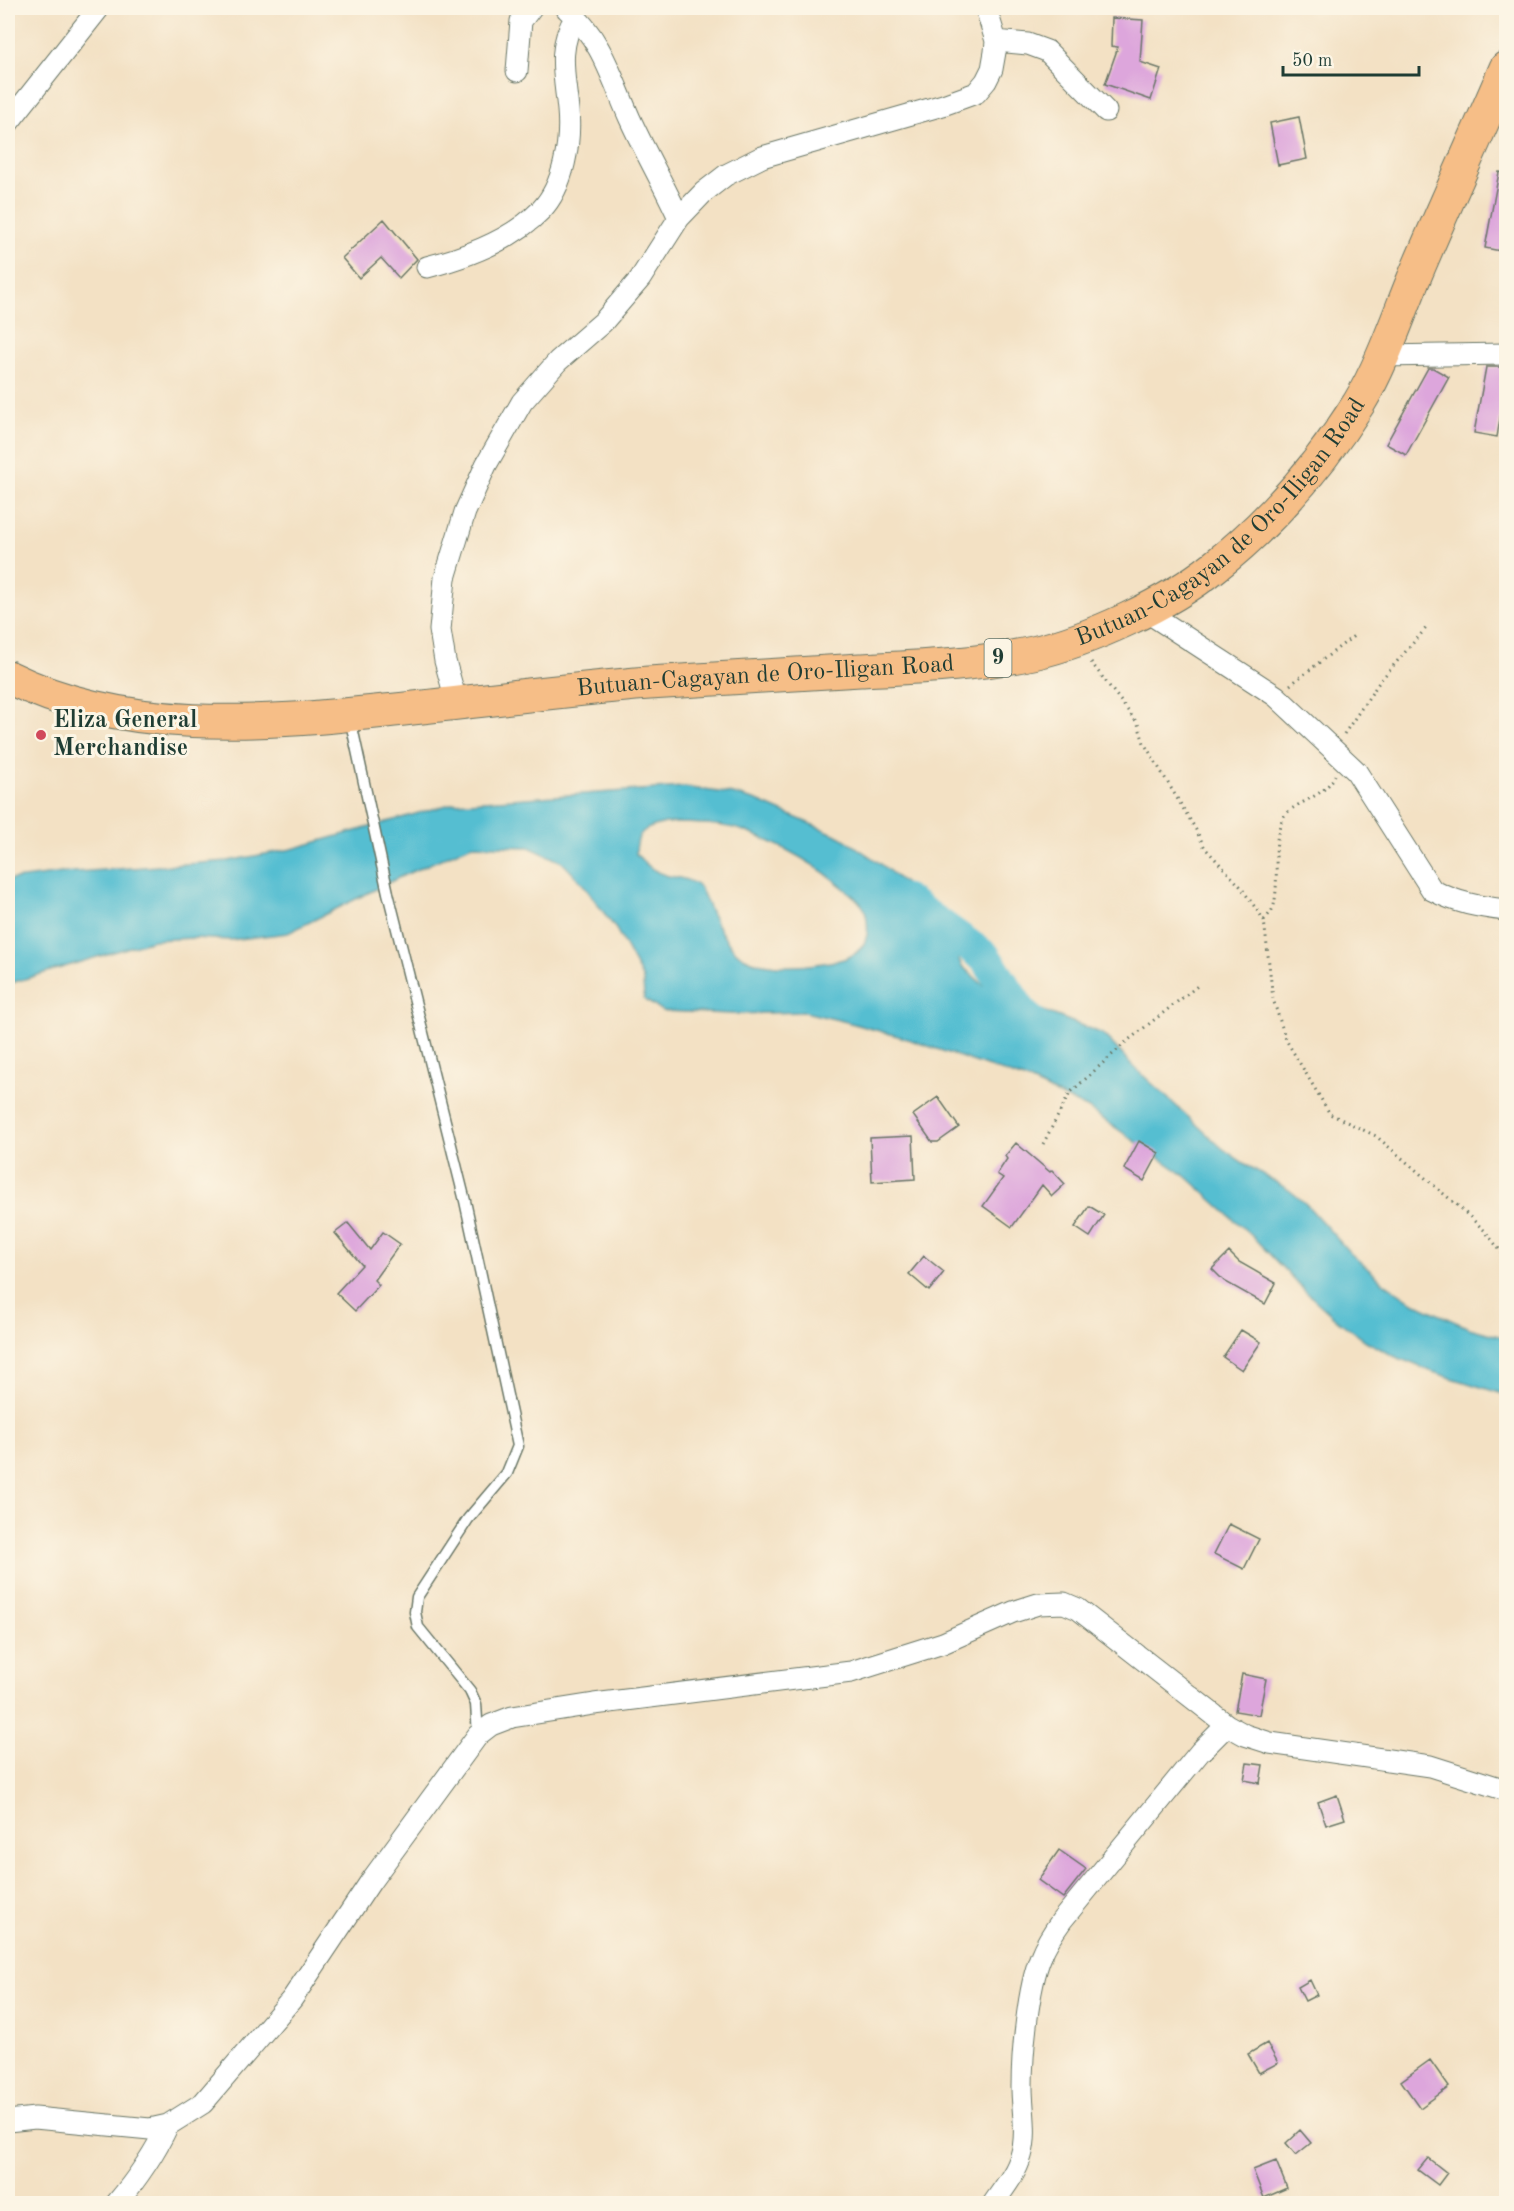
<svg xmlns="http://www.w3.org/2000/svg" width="1514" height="2211" viewBox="0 0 1514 2211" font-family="'Old Standard TT',serif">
	<rect width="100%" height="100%" fill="#fcf5e5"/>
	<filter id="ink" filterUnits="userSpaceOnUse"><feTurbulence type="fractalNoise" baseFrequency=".0167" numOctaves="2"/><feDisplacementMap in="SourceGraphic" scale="12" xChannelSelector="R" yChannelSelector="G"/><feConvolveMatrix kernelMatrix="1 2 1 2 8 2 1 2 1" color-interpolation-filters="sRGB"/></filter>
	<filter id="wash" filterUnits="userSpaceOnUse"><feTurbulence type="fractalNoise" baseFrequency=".008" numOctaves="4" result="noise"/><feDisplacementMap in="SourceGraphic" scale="24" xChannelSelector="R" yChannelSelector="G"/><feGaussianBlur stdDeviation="1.35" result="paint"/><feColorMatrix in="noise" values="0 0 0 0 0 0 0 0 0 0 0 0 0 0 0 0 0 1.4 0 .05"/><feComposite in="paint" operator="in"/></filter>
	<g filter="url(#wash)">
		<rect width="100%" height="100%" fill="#f3e1c4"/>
		<path fill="#55bed1" stroke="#3a7e82" stroke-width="1.5" fill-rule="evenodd" d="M683,787L733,794L757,801L841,837L881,864L923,899L939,919L962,966L981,983L1000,994L1103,1034L1135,1068L1222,1148L1242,1162L1289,1190L1306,1204L1350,1253L1383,1282L1411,1301L1440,1315L1469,1328L1506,1338V1395L1433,1372L1394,1356L1366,1341L1337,1320L1306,1292L1251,1235L1187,1177L1087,1108L1027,1080L905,1038L847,1022L805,1012L731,1014L662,1011L644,999L643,979L616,929L582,883L562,862L529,847L472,845L400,877L288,933L231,940L194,938L153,940L8,984V880L62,873L228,861L292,849L454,803ZM666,823C690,823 724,823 747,832C783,846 816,864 845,889C851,894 860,901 864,908C867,916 868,927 867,935C862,959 838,961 817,964C795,967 766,969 745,958C727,949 715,921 707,903C705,898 702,890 699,887C690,878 676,878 665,875C653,872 644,863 636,854C636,830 645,828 666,823Z"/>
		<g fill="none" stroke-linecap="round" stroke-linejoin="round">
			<path stroke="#55bed1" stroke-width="33" d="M905,900L985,957L1024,1016L1044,1032"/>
		</g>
		<g id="blocks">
			<path fill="#dda6dc" d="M1112,18L1143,20L1140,62L1161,69L1151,100L1105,84L1118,47L1111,46Z
				M1299,117L1307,159L1278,165L1270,123Z
				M1499,172L1506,173V252L1485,248Z
				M384,219L417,259L399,278L381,258L359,278L342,258Z
				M1486,367H1506V382L1497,437L1474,433Z
				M1428,368H1433L1449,377L1406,455L1386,444Z
				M938,1097L959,1127L938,1142H932L913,1115Z
				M913,1136L915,1179L872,1182L870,1138Z
				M1139,1141L1159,1153L1144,1181L1124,1169Z
				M1016,1143L1050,1172L1052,1170L1065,1184L1052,1196L1042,1185L1012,1227L983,1206L1003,1178L997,1174L1007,1159L1005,1156Z
				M1089,1206L1104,1215L1090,1237L1075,1227Z
				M348,1223L370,1250L383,1232L400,1244L374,1280L379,1285L355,1311L336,1293L362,1265L335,1233Z
				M1229,1252L1239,1262L1276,1283L1265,1304L1224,1281L1212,1269Z
				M924,1256L944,1272L929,1291L909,1274Z
				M1241,1330L1261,1342L1242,1370L1223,1357Z
				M1229,1524L1259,1539L1244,1569L1214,1554Z
				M1242,1674L1266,1679L1259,1715L1235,1711Z
				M1247,1763L1263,1765L1260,1783L1244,1780Z
				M1337,1795L1345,1819L1326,1825L1318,1802Z
				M1059,1850L1086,1869L1063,1898L1038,1880Z
				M1310,1980L1317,1995L1305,2001L1298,1987Z
				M1267,2043L1278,2063L1259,2073L1248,2054Z
				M1430,2060L1449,2087L1420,2108L1401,2081Z
				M1300,2130L1311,2143L1296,2155L1286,2143Z
				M1428,2158L1447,2173L1438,2185L1418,2170Z
				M1276,2161L1287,2188L1264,2198L1253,2170Z"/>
		</g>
	</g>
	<g filter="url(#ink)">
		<use href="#blocks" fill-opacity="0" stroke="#697666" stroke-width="1.5"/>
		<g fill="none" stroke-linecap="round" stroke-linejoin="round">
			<defs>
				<path id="service" d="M350,718L388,893L465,1201L518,1446L507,1473L468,1519L417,1597L415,1612L418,1627L470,1691L476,1704L478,1735"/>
				<path id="minor" d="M567,9C602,39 612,79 630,119C645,152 664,185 679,218
					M996,41L1028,44L1047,51L1106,111
					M517,71L521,21L531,8
					M8,123L99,8
					M427,267C466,257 512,240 541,210C564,186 571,142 568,110C565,78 556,46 576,17
					M1381,356L1506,354
					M1144,610L1276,696L1356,771L1432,890C1457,903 1479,907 1506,910
					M457,704L445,661L440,630L445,578L465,512L486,465L522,402L558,361L603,322L640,279L679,218L704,192L726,175L762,157L943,105L976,93L986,81L992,69L995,52L996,41L986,8
					M8,2121L35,2118L150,2129L168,2125L203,2103L292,1999L371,1881L478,1735L491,1725L512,1717L594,1704L851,1672L943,1643L1013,1612L1038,1604L1064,1603L1078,1609L1227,1725L1245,1735L1270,1743L1430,1766L1506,1790
					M116,2204C137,2179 154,2155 168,2125
					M993,2204C1003,2189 1016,2174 1021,2156C1028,2134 1022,2110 1022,2087C1022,2053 1028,1987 1041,1956C1046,1943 1054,1931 1062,1920L1200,1752L1227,1725"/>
				<g id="trunk">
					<path id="s1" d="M8,677C125,735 259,724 385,711C473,702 561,690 649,683C720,678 790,674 860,670C918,667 976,665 1033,653C1090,640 1168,604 1214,567C1271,522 1320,465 1359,403C1381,367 1398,317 1414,278C1444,207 1476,138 1506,68"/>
				</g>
			</defs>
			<use href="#service" stroke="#697666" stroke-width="13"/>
			<use href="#minor" stroke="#697666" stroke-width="23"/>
			<use href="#trunk" stroke="#697666" stroke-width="35"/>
			<path stroke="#697666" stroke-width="3" stroke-dasharray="1.5 4.5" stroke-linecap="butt" d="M1091,662L1138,724L1144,743L1195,828L1205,848L1240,886L1264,920L1273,999L1286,1040L1330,1114L1376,1136L1458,1206L1485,1231L1506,1258
				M1290,685L1355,635
				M1344,734L1380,681L1427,627
				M1264,920C1268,916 1273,910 1274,905C1280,878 1271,846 1282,820C1289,802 1324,800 1335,775
				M1043,1144L1070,1093L1126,1042L1200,984"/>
			<use href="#service" stroke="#fff" stroke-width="10"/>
			<use href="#minor" stroke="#fff" stroke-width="21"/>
			<use href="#trunk" stroke="#f6be87" stroke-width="33"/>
		</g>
	</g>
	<circle fill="#d1495b" stroke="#fcf5e5" stroke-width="2" cx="41" cy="735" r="6"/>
	<g text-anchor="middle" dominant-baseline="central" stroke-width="6" stroke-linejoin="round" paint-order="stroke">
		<rect fill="#fcf5e5" stroke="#617469" stroke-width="1.5" x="984.5" y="639" width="27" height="38" rx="4.5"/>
		<g font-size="22" font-weight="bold" fill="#1f3d34">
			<text x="998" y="658">9</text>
		</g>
		<g font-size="24" fill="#1f3d34" stroke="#fcf5e5">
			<text stroke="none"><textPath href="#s1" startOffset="1270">Butuan-Cagayan de Oro-Iligan Road</textPath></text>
			<text stroke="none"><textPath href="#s1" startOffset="766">Butuan-Cagayan de Oro-Iligan Road</textPath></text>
		</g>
		<g font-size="24" font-weight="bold" fill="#1f3d34" stroke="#fcf5e5" text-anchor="start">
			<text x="53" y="721">Eliza General<tspan x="53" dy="28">Merchandise</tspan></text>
		</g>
	</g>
	<rect width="1514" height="2211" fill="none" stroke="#fcf5e5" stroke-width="30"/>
	<path d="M1283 66v9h136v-9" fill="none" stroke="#1f3d34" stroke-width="3"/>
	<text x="1292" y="66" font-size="18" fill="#1f3d34" stroke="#fcf5e5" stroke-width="4.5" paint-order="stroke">50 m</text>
</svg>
